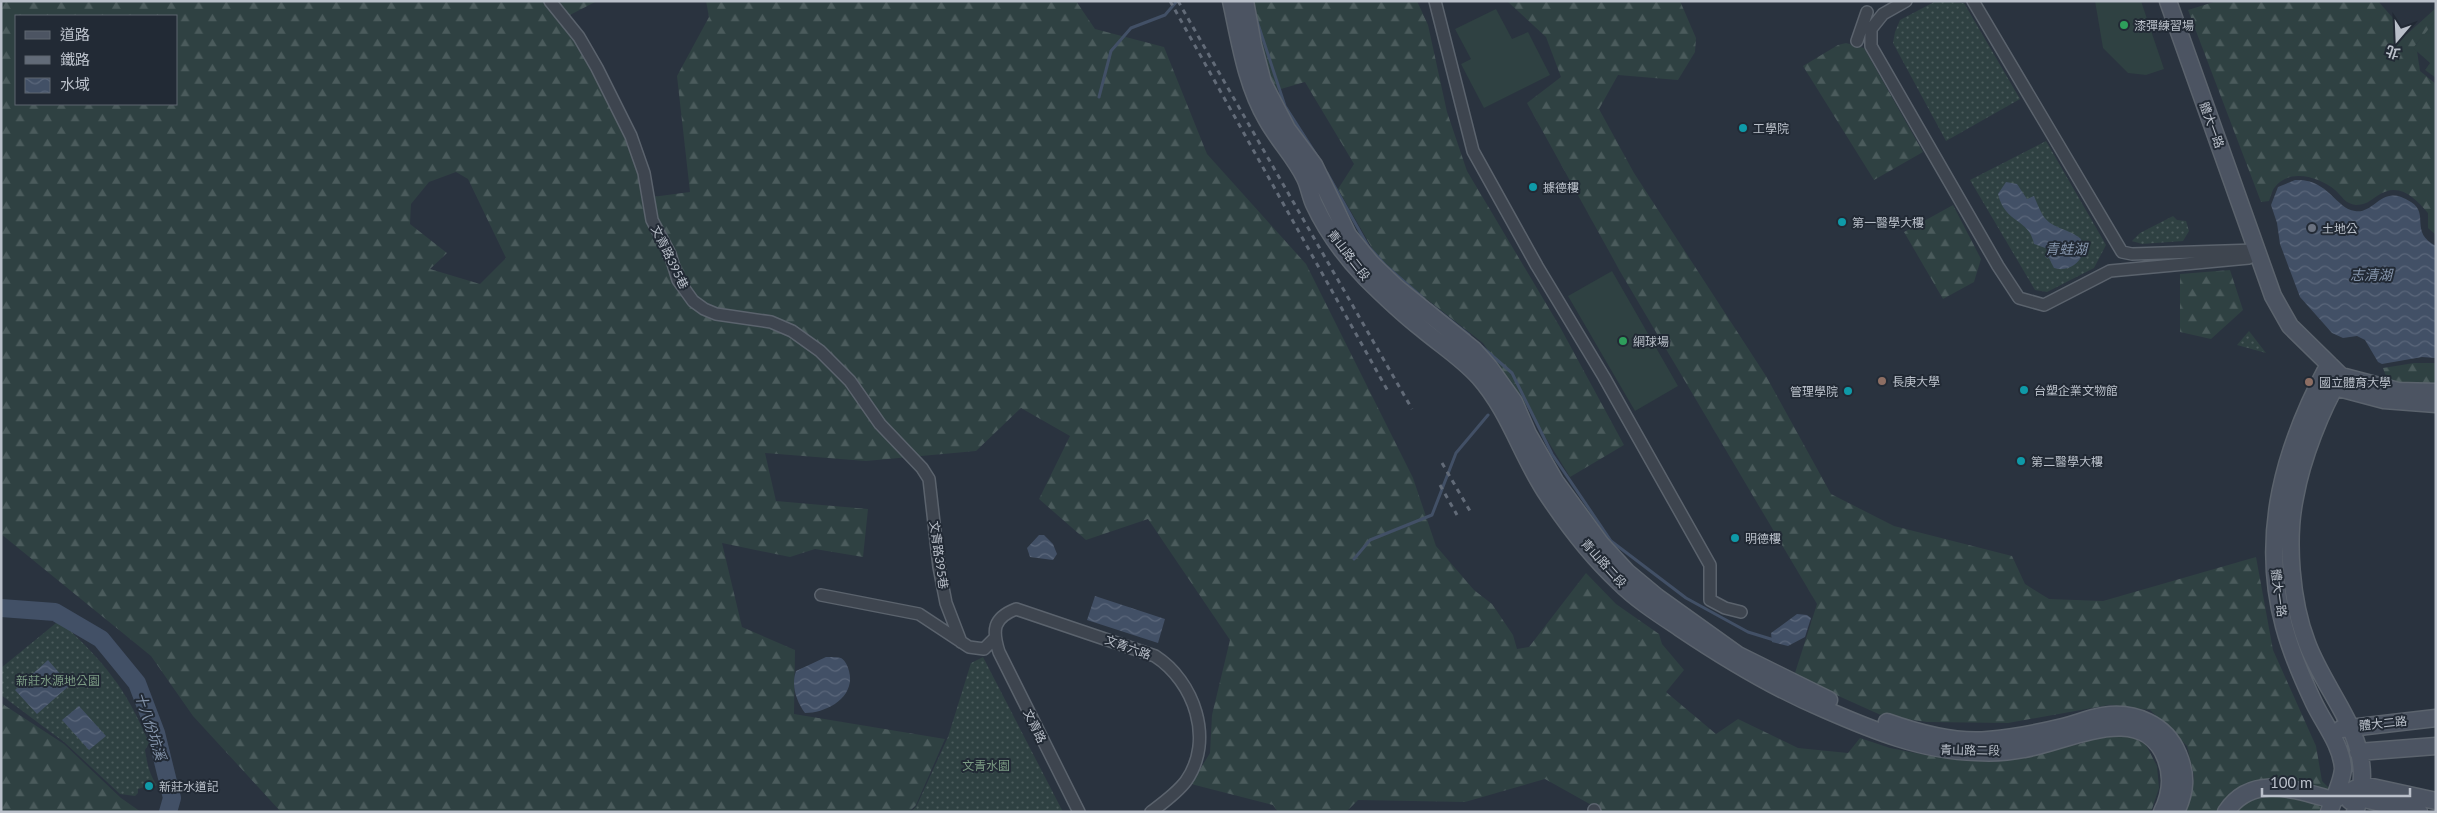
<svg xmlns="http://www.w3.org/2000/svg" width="2437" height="813" viewBox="0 0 2437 813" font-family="Lato,'Noto Sans TC',sans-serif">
	<defs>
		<pattern id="grass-dots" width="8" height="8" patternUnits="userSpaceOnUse" patternTransform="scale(1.25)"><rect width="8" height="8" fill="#2f4142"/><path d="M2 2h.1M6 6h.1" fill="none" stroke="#4b5b5c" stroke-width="1.8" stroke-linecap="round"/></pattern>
		<pattern id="forest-firs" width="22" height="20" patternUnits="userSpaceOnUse" patternTransform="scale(1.25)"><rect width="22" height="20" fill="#2f4142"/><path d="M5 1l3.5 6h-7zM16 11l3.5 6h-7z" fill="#4b5b5c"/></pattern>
		<pattern id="water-waves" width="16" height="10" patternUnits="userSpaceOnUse" patternTransform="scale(1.25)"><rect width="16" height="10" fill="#425066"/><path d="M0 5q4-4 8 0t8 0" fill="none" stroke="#5b677b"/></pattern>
	</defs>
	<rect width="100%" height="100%" fill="#2a333f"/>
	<path fill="url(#grass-dots)" d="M1936,1L1964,3L2020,99L1946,141L1893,43L1895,32L1900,20Z
		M2046,141L2106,245L2094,268L2047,292L2035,290L1970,180Z
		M2173,216L2177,220L2186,221L2189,231L2183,241L2142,244L2132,241L2140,233Z
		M2249,331L2266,353L2237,345Z
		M61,622C104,662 126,688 149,743L145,750C147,763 149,774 157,785L147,790L144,787L138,789V793L135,796L120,794L64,742L1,695V668L56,623Z
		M983,657L1063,812H911L917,805L948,737L971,663Z"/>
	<path fill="url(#forest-firs)" fill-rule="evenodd" d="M1,1H597L566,17L598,61L652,197L690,192L677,76L709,17L706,1H1076L1095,29L1164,47L1207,154L1306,264L1413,478L1436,546L1474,590L1492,604L1513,635L1517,649L1529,647L1586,573L1616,604L1659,634L1662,644L1684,670L1666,692L1716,734L1738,719L1798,748L1848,753L1860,738L1890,748L1931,756L1972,760L2039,752L2080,744L2111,732L2131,736L2146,745L2157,766L2159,788L2152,809L2149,812H1604L1545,779L1465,802L1358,800L1346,812H1278L1273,805L1191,784L1210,753L1212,715L1230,640L1148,519L1086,540L1039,499L1070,436L1021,408L976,451L866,461L765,453L776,501L868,509L863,557L815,549L790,557L722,543L742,627L795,650L794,714L945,739L916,805L909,812H281L193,716L151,656L1,534ZM16,16H176V104H16ZM456,172L468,179L506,258L480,284L430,269L447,253L410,224L411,204L429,182Z
		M1251,1H1417L1428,25L1447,112L1467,171L1560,327L1624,445L1570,477L1517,391L1483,343L1415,290L1376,255L1338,189L1354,164L1305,82L1274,91Z
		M1507,1H1680L1696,38L1695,52L1678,80L1618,75L1599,109L1634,173L1766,376L1831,494L1894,526L2012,556L2025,584L2049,599L2103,601L2256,557L2273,650L2316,746L2322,781L2329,788L2319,812H2185L2191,798L2194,776L2187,746L2150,710L2109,705L2008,723L1927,722L1883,716L1794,676L1817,604L1621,273L1527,103L1561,77L1546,37Z
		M2217,1H2378L2407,34L2436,8V24L2416,44L2420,71L2436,84V235L2428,228V213C2414,197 2399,181 2377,196C2370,201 2365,205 2356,205C2345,204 2342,196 2335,190C2319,177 2290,168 2275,187C2272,190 2271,196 2269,201L2261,202L2188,10Z
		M1846,43L1864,48L1923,152L1874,180L1803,66L1838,45Z
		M1953,205L1981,259L1974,282L1943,299L1904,232Z
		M2230,270L2243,310L2211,339L2180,332V274Z
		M2414,363H2436V385L2388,382L2383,368Z
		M1,703L64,744L121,798L141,812H1Z"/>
	<path fill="#2f4142" d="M2095,1H2141L2164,69L2146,75L2128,73L2103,48Z
		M1496,9L1512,39L1528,32L1550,75L1484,108L1461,64L1471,59L1455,29Z
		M2436,20V78L2425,70L2430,63L2413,48Z
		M1612,271L1678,386L1635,411L1568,296Z"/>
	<path fill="url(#water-waves)" d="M2295,180C2328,178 2335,208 2355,211C2376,214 2381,182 2411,202C2430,214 2409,232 2436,246V358L2422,357L2382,364L2378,362L2365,340L2357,336L2343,338L2332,333L2300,297L2280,244L2277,223L2271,205L2278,187Z
		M2006,182L2017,184L2027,199L2034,196C2037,203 2040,211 2044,217C2053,229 2070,229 2081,239L2083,254C2078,265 2066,272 2054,268L2049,258L2045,257L2048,249L2034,244C2029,218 2005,224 1998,194Z
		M1039,535H1044L1053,544L1057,554L1053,560L1030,557L1027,548Z
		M1095,596L1165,619L1158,643L1087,620Z
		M1797,614L1807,615L1811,618L1805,637L1788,646L1772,642L1771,633Z
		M826,657C830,657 838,657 841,658C846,661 848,667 849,671C856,697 827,713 805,713C796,701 791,685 796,671Z
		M48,660L70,685L37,714L15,690Z
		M79,706L106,736L89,750L62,720Z"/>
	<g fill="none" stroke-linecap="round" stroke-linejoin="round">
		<path stroke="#425066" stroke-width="3" d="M1255,15L1285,106L1319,159
			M1099,97L1111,51L1131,28L1165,15L1177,1
			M1327,173L1368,246L1386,266L1424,299
			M1431,305L1469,335
			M1481,346L1512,373L1552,454L1611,541L1686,598L1748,632L1774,640
			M1354,559L1370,540L1432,515L1456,453L1488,415"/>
		<path stroke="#425066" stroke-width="18" d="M1,608L55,612L101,639L137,683L156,733L172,798L168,812"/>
		<defs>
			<path id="street" d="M550,1L579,37L597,68L631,136L644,173L652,220L670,254L678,280L693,301L704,309L716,314L771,322L792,331L820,351L850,381L880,424L922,468L929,479L939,567L946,603L961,642
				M1435,1L1473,151L1537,266L1604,377L1710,565V600L1725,608L1741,612
				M1906,1L1883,14L1871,29V46L1998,266L2019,298L2044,305L2110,271L2249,258L2256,250
				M1973,1L2122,252L2132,254L2256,250
				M1857,41L1867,12
				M821,595L919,614L969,647L984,649L995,638
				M1594,810L1595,812
				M1079,812L999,652C992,630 993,618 1016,609L1155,656C1194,681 1215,740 1186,781C1177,793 1163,803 1151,812"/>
			<path id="secondary" d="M1231,1C1240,42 1246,84 1267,120C1278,140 1295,157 1305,178C1309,186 1310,195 1314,204C1326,230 1345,256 1365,277C1383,295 1402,313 1421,328C1441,345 1462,358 1479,377C1509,411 1521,454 1545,491C1566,523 1591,556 1619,582C1637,600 1659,614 1680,628C1726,659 1772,687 1824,709C1872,730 1923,751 1976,752C1991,753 2009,752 2024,749C2068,742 2143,699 2166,759C2173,777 2171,794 2162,812
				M1245,1L1253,45L1263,83L1287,129L1314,165L1348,235L1371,263L1397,288L1474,350L1489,367L1514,402L1528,434L1555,481L1601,544L1627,572L1657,597L1738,655L1829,700
				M2168,1L2273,296L2290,326L2341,376C2321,410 2302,458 2295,497C2286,540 2291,602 2307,643C2328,700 2381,745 2355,812
				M2341,376L2398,391L2436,392
				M2335,387L2384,400L2436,404
				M1887,722C1918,733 1956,743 1988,740C2013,738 2038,733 2063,727C2076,724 2089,718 2103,716C2134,711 2166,724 2178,754C2187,775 2186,791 2176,812
				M2341,729L2436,718
				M2358,752L2436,746
				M2350,801L2360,798L2419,812
				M2226,812C2252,773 2296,790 2333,800L2363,785L2436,801
				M2329,812C2333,802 2343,778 2343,768C2341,744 2324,724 2314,703C2302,678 2291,652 2284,626C2259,533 2285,446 2329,364"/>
		</defs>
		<use href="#street" stroke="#5b636d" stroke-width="14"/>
		<use href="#secondary" stroke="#5b636d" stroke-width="19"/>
		<use href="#street" stroke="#3e454f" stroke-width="11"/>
		<use href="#secondary" stroke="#4c5462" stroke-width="16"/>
		<path stroke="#626b78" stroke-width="3" stroke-dasharray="5 5" stroke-linecap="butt" d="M1170,1L1389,393
			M1178,1L1412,409
			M1442,463L1470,511
			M1440,485L1457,515"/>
	</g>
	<g fill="#2e9e5b" stroke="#222a35" stroke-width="2">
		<circle cx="2124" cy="25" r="5"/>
		<circle cx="1623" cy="341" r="5"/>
	</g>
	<g fill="#0f9aa8" stroke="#222a35" stroke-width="2">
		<circle cx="1743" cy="128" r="5"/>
		<circle cx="1533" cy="187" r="5"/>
		<circle cx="1842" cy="222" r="5"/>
		<circle cx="2024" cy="390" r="5"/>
		<circle cx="1848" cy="391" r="5"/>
		<circle cx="2021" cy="461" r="5"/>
		<circle cx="1735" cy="538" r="5"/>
		<circle cx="149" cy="786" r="5"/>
	</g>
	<circle fill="#6b7280" stroke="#222a35" stroke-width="2" cx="2312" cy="228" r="5"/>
	<g fill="#8d6e63" stroke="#222a35" stroke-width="2">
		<circle cx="1882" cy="381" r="5"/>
		<circle cx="2309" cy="382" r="5"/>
	</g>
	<g text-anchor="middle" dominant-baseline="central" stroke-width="4" stroke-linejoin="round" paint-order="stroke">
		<g font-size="12" fill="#bac0ca" stroke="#222a35" text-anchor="start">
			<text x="2134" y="25">漆彈練習場</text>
			<text x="1753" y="128">工學院</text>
			<text x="1543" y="187">據德樓</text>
			<text x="1852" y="222">第一醫學大樓</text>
			<text x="2322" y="228">土地公</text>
			<text x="1633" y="341">網球場</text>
			<text x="1892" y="381">長庚大學</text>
			<text x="2319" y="382">國立體育大學</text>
			<text x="2034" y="390">台塑企業文物館</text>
			<text x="1838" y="391" text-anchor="end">管理學院</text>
			<text x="2031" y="461">第二醫學大樓</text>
			<text x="1745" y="538">明德樓</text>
			<text x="159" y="786">新莊水道記</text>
		</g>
		<g font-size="12" fill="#bac0ca" stroke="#222a35">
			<text transform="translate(2212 125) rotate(70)">體大一路</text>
			<text transform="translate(1349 255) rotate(52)">青山路二段</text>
			<text transform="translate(670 257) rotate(64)">文青路395巷</text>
			<text transform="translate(939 555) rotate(82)">文青路395巷</text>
			<text transform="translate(1604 563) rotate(48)">青山路二段</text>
			<text transform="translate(2279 593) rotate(82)">體大一路</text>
			<text transform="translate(1128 647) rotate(20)">文青六路</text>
			<text transform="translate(2383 723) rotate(-6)">體大二路</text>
			<text transform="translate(1035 726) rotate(64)">文青路</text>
			<text transform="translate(1970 750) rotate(1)">青山路二段</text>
		</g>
		<g font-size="12" fill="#7c9c84" stroke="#222a35">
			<text x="58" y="680">新莊水源地公園</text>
			<text x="986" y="765">文青水園</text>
		</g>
		<g font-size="14" font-style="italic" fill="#8696ad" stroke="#222a35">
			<text x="2066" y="248">青蛙湖</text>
			<text x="2371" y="274">志清湖</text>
			<text transform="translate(151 726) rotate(72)">十八份坑溪</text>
		</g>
	</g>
	<rect width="2437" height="813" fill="none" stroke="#bac0ca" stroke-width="5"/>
	<rect x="15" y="15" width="162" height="90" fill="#222a35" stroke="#5f6671"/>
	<rect x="25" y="31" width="25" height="8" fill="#4c5462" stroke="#5f6671"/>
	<text x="60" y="40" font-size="15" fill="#bac0ca">道路</text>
	<rect x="25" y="56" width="25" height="8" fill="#626b78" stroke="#5f6671"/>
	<text x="60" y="65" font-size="15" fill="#bac0ca">鐵路</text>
	<rect x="25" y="78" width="25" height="15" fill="url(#water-waves)" stroke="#5f6671"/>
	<text x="60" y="90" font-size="15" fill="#bac0ca">水域</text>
	<g transform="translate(2397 40) rotate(199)" stroke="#222a35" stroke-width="4" paint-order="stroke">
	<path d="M0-4L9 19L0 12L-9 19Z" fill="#bac0ca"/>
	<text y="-8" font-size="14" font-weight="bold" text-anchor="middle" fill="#bac0ca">北</text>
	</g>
	<path d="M2262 788v8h148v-8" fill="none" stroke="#bac0ca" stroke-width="2.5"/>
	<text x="2270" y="788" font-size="15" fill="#bac0ca" stroke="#222a35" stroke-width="4" paint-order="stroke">100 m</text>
</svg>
